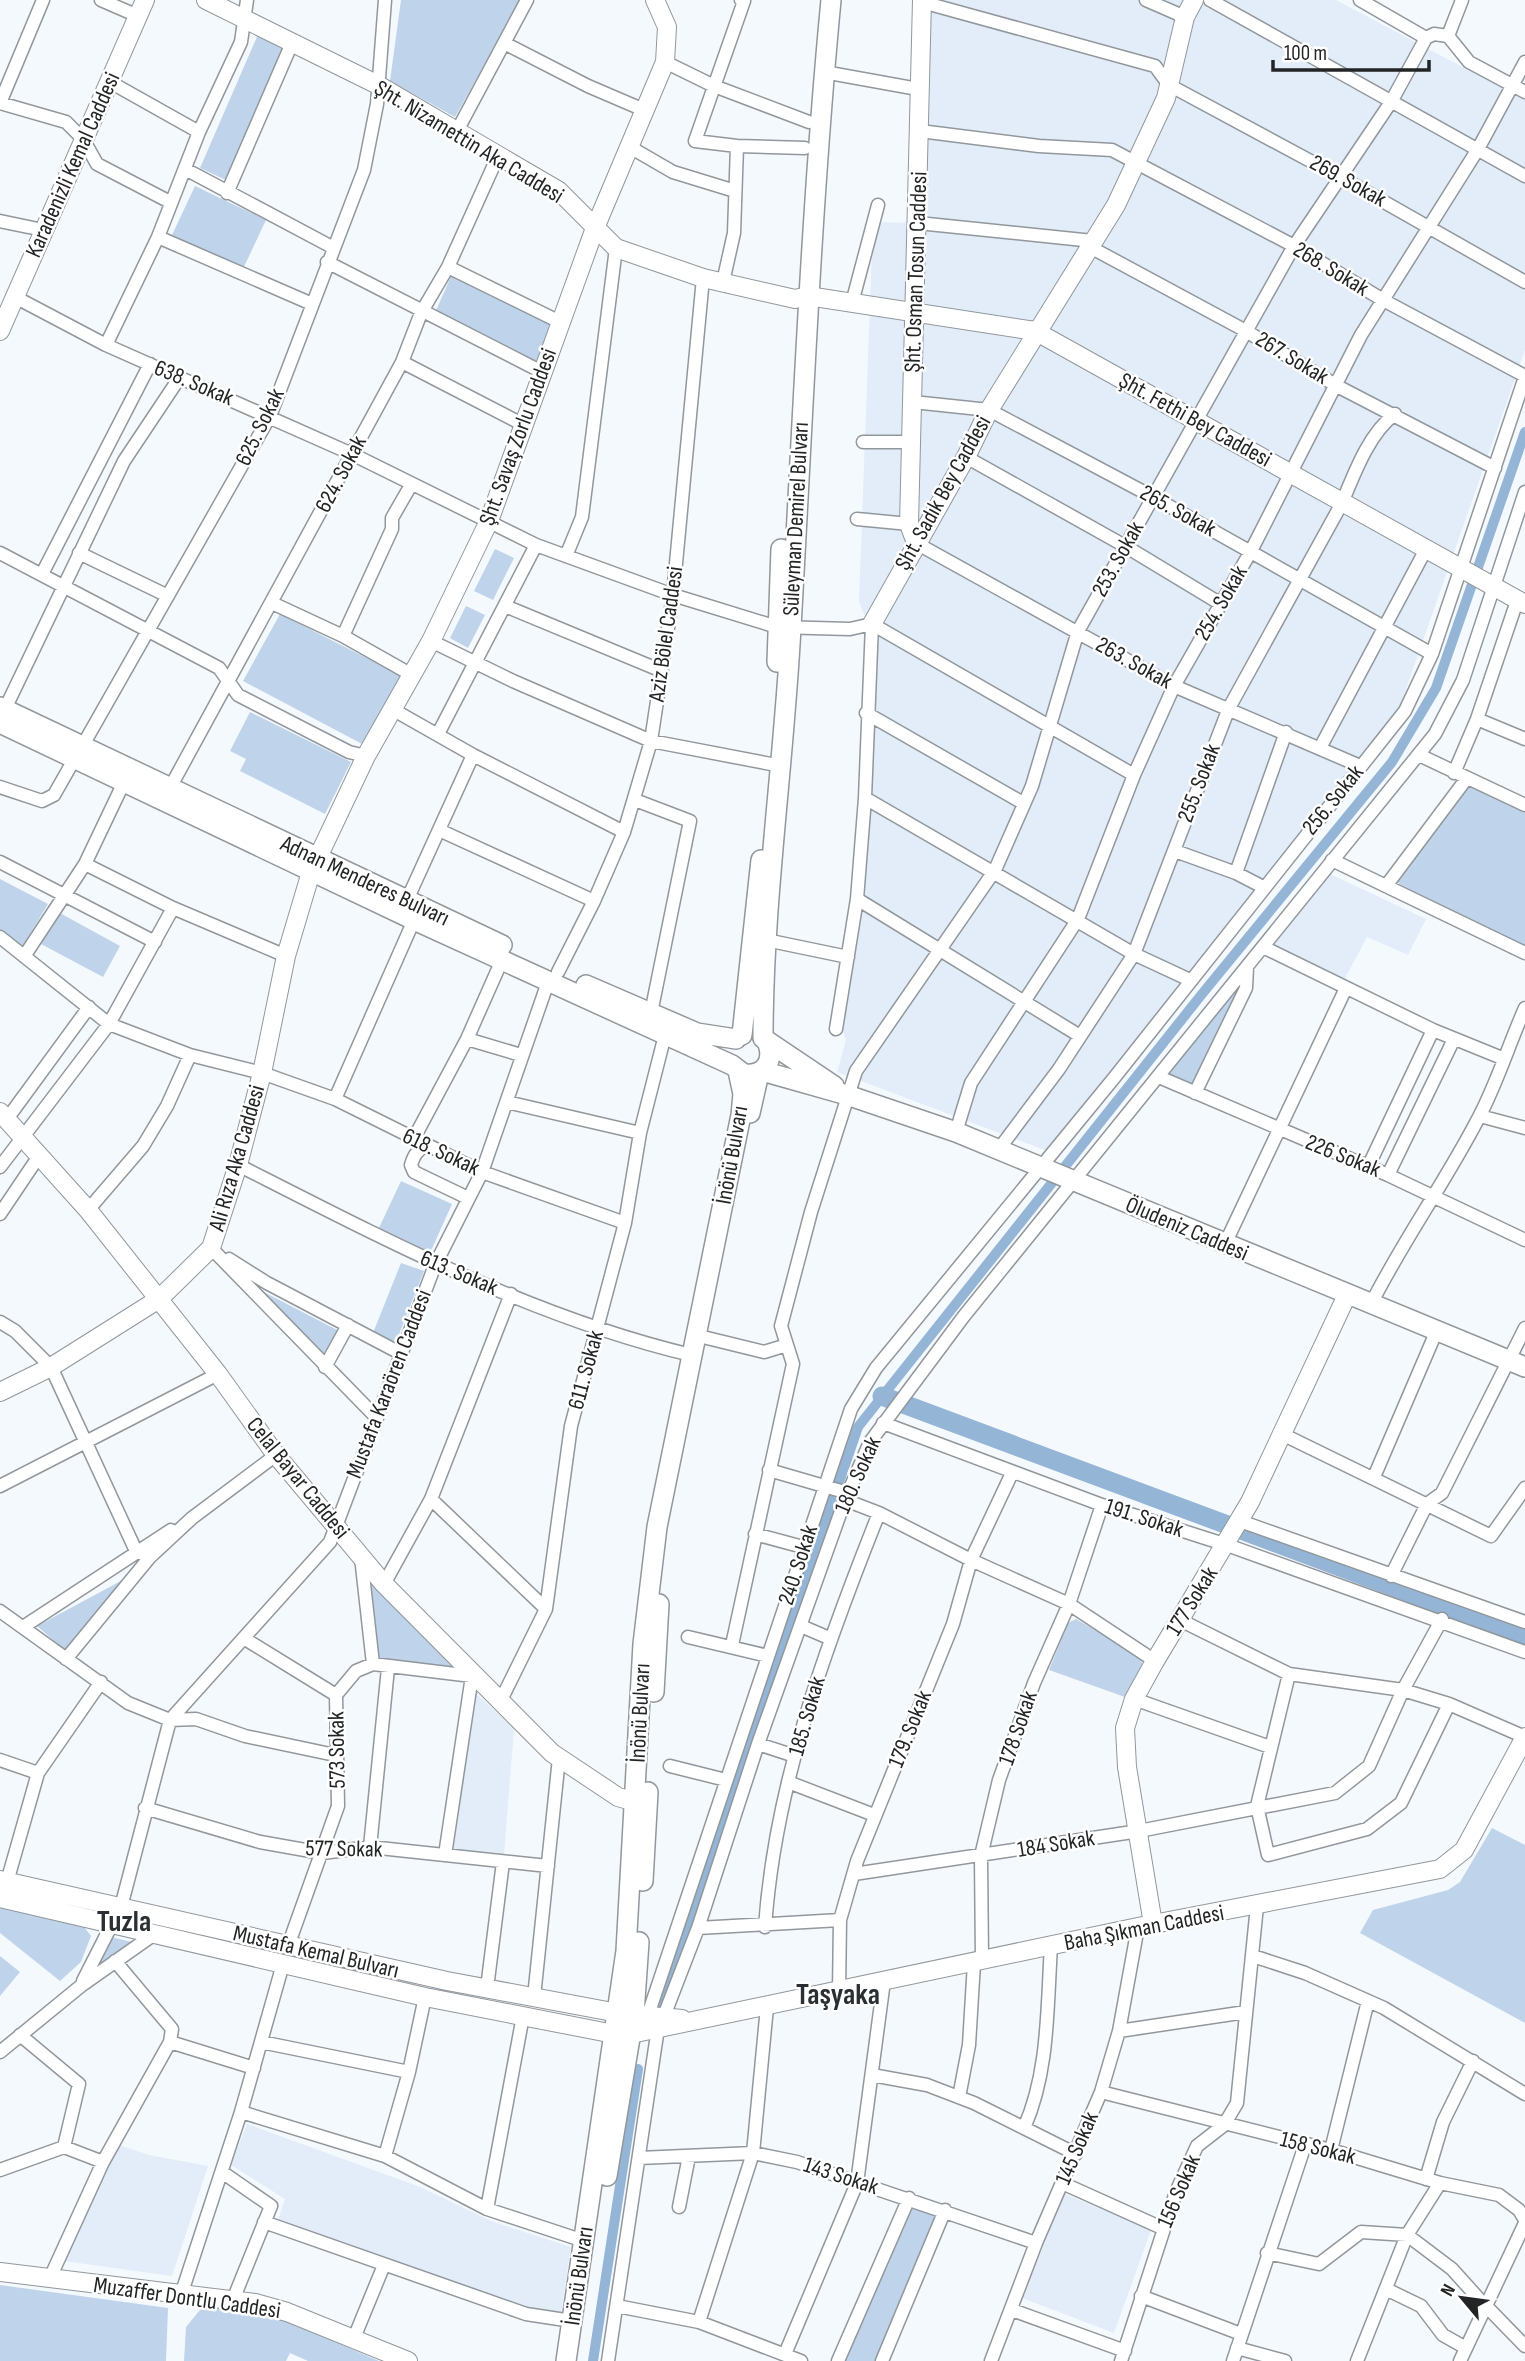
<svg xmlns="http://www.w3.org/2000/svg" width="1525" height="2361" viewBox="0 0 1525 2361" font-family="'Sofia Sans Condensed',sans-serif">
	<rect width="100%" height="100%" fill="#f4f9fe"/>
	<path fill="#e2edf9" d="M924,0H1336L1525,100V350L1400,706L1047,1151L837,1072L846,1040L841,1026L862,918L878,647L859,602L873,222L917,223Z
		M1330,874L1426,919L1408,955L1367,937L1343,982L1271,947Z
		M473,1691L514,1728L504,1856L450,1851Z
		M247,2124L420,2187L491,2221L571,2247L561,2313L519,2306L277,2223L285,2199L231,2165Z
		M116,2144L149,2155L208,2166L172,2276L64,2261Z
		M1065,2194L1151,2230L1114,2333L1022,2298Z"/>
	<path fill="#bfd3ea" d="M401,0H521L455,117L390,81Z
		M259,32L285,46L226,180L200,168Z
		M195,186L266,220L243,269L172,235Z
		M452,274L552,323L538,365L434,315Z
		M495,549L514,558L493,600L474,591Z
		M466,606L485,615L468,648L450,638Z
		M280,614L402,676L364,745L243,681Z
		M250,712L351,762L325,814L240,771L246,759L230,751Z
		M1466,782L1525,808V951L1396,882Z
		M0,879L48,904L22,947L0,931Z
		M58,912L120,946L103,977L41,944Z
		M1235,991L1238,993L1191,1086L1167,1075Z
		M401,1181L452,1204L430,1253L378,1230Z
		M401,1263L424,1271L396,1342L373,1333Z
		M258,1289L341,1332L324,1360Z
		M361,1555L472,1676L373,1664Z
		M132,1575L66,1651L37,1626Z
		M1076,1619L1140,1656L1143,1666L1125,1697L1049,1670L1068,1623Z
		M1492,1828L1525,1845V2023L1360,1933L1373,1910L1448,1890L1460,1882Z
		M0,1906L82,1924L91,1936L81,1962L60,1981L0,1933Z
		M111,1937L136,1943L94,1972Z
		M0,1956L20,1972L0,1996Z
		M909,2198L945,2210L882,2361H845L839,2358Z
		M0,2285L168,2308L166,2361H0Z
		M204,2305L275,2316L379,2361H308L290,2353L286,2361H184L186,2327Z"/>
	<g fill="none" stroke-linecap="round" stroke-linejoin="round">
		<path stroke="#95b5d6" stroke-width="10" d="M660,2002L858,1427L1202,994L1392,762L1436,688L1525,432
			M593,2361L638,2069"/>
		<path stroke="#95b5d6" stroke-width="19" d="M882,1396L1525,1636"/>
		<defs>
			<path id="street" d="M101,0L138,16
				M741,0L744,1L695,141L737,146L805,148
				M1146,0L1185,17
				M1210,0L1525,176
				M1360,0L1426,38L1434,34L1448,36L1469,62L1525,92
				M922,2L1155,66L1169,85L1342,178L1525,282
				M1448,36L1462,0
				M504,43L588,86L644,110
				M665,62L714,86L809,122
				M824,72L918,89
				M110,82L199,132
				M0,103L66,122L83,139L97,164L170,202
				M0,103L43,0
				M457,131L527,0
				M920,131L1039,146L1112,150L1294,246L1383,300L1525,376
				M628,146L673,172L735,191
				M187,170L332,247
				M227,193L292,43
				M0,221L43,230
				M918,223L1093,241
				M158,237L312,304
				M1090,247L1246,331L1337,386L1495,468
				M327,262L544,373
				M448,267L560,322
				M723,282L734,233L737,146
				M15,297L106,345L352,454L536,545L673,595L777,627L850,629L872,624
				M852,303L878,205
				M106,345L158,237L199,132L241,42L247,0
				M402,362L522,424
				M913,402L989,410L1153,497L1432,654
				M863,442H910
				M966,457L1125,546L1221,604
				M857,519L909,524
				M916,543L1174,686L1360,766
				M0,553L219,668L238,695L349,752L366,756
				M79,553L168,596
				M566,556L582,517L616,248
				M42,574L150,364
				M272,603L343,636L412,675
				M505,606L662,671
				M872,624L1134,775
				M343,636L392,529V518L411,485
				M431,641L513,681L651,741L771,764
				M5,709L124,461L180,377
				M392,709L473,755L624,832
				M866,713L1023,803
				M1477,719L1525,739
				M438,734L536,545
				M83,745L270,416L364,170L377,104L385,0
				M1320,748L1425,551
				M1419,755L1525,805
				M1454,773L1477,719L1517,601
				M171,786L402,362L421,313L448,267L498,156
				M0,787L42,801L54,795L75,758
				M865,798L1134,954L1190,980
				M635,800L690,821L651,1013
				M439,830L594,901
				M1175,851L1236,873L1263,887
				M1332,860L1525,953
				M0,862L155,942
				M85,864L173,908L286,956
				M1236,873L1286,732
				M1386,886L1467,778
				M857,899L1080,1036
				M407,900L473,755
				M0,937L109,1024L190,1055L262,1073L335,1099L482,1172L625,1223
				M766,940L848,957
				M1263,947L1433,1030L1502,1058
				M25,955L85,864L125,780
				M558,972L594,901L624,832L651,741L673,595L703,278
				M836,1029L857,899L865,798L872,624
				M467,1039L521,1055
				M1159,1077L1388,1175L1525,1240
				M1195,1093L1246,988L1247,967
				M335,1099L414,920
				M507,1102L640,1133
				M1480,1116L1525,1128
				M7,1119L89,1007
				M956,1132L971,1083L1078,919L1134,775L1174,686L1251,551L1361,335L1478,149L1525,62
				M413,1140L467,1039L502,960
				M427,1145C417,1150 414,1155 411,1165L414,1172L468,1198
				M999,1149L1059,1069L1134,954L1229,708L1342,503C1354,474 1369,433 1395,414
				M238,1165C384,1239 531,1317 691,1355
				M0,1167L109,1024L173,908
				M1368,1167L1433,1030
				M1388,1175L1454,1039
				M88,1210L143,1146L167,1106L190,1055
				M0,1214L39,1156
				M1225,1244L1346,988
				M211,1248L376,1417
				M229,1259L267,1283L400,1353
				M1371,1304C1404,1239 1446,1181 1479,1117C1497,1083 1509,1044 1525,1008
				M0,1322L15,1331L51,1367L136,1551L150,1557
				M703,1337L764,1352L787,1345
				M325,1367L348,1325
				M883,1423L1102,1505L1227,1545L1525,1652
				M1284,1435L1491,1536L1525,1488
				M769,1470L848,1493
				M1374,1477L1437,1330
				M0,1486L218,1374
				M431,1499L546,1609
				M845,1500L879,1513L971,1560L1069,1604L1155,1661
				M1240,1521L1525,1622
				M755,1534L803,1547
				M361,1557L373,1664
				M1391,1576L1427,1504L1442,1493L1525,1328
				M384,1584L431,1499L511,1294
				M0,1611L128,1703L170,1720L196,1719L245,1736L335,1755
				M1180,1620L1289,1674L1403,1690L1449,1704L1525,1737
				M801,1626L829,1638
				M23,1627L171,1530
				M688,1637L768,1656
				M245,1639L336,1695
				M732,1645L793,1364L781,1326L811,1212L856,1071L995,870L1032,786L1078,631L1294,246L1391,102L1426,38
				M66,1659L150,1557L192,1518L276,1455
				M1289,1674L1257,1806L1268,1855L1367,1829L1401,1803L1449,1704
				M1134,1699L1270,1747
				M501,1700L546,1609L571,1426L625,1223L640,1133L665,1035
				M758,1744L795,1756
				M0,1760L38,1773
				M670,1766L726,1780
				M788,1782L874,1815
				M145,1808L260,1842L322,1853L370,1847L548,1866
				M370,1847L388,1668
				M854,1874L1139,1831L1335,1793L1369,1766L1403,1690L1442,1619
				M7,1882L38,1773L101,1682
				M121,1907L170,1720L330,1542L435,1265L482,1172L548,982
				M765,1927C775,1783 826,1646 879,1513
				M698,1928L840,1920
				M288,1946L338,1806L336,1695L356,1671L373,1664L472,1676L445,1855
				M1253,1956L1305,1973L1384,2008L1525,2094
				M982,1961L981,1856L999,1780L1034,1683L1069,1604L1102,1505
				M83,1981L111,1926
				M487,1988L503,1862
				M839,1992L840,1920L857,1861L953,1624L971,1560L1012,1473
				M534,1997L559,1758
				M664,2016L698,1928L758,1744L845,1500L870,1442L964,1316L1435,734L1463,680L1525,492
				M643,2020L648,2015L851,1409L876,1368L1114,1078L1405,711L1432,654L1525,377
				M1119,2031L1246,2012
				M170,2042L254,2068
				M261,2042L409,2072
				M0,2052L82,1985L153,1935
				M872,2075L927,2085L974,2103L1076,2154
				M1101,2092L1331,2150L1440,2183L1499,2195L1519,2210L1525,2220
				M959,2097L969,2045L974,1963
				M241,2112L385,2156L487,2209L584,2241
				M1024,2128C1049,2072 1047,2008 1051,1946
				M64,2147L103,2162
				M1331,2150L1368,2001
				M385,2156L409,2072L425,1997
				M639,2158L753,2153L797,2162L1036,2243
				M0,2170L64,2147L79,2084L20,2035
				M222,2172L271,2206L233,2300
				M1426,2179L1443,2122L1473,2061
				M1062,2183L1162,2228
				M679,2207L689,2156
				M487,2209L523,2016
				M264,2222L526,2314L572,2321
				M1267,2253L1319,2264L1361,2232L1407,2235L1452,2269L1479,2299
				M50,2278L103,2162L170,2042L172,2029L115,1961
				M1386,2289L1421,2306L1443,2335L1466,2348
				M181,2295L241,2112L283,1964
				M1141,2296L1241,2334
				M617,2306L699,2322L801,2361
				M1486,2306L1525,2346
				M1012,2310L1125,2351
				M699,2322L753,2153L767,2007
				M354,2338L384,2265
				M1237,2348L1285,2361
				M785,2354L857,2183L884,1981
				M608,2361L658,2028
				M838,2361L909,2198
				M882,2361L945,2210
				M991,2361L1036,2243L1101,2092L1119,2031L1138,1927
				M1121,2361L1176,2192L1197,2146L1224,2125L1237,2103L1257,1906
				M1233,2361L1305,2145
				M1357,2361L1407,2235L1440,2183
				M1460,2361L1525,2223"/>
			<path id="secondary" d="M206,0L378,85L559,191L616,248L703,278L795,299L808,296L1035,331L1525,604
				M0,331L145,0
				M916,543L909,524L922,0
				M872,624L966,457L989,410L1116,205L1166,98L1185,17L1194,0
				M0,1112L88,1210L218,1374L276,1455L384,1584L552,1753L618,1797L645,1805
				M0,1392L51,1367L159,1299L211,1248L238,1165L262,1073L286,956L311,872L366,756L431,641L489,521L595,228L665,62L667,27L655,0
				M0,1880L447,1981L618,2013L682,2019
				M0,1898L425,1997L614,2034H631L1138,1927L1440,1869L1464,1850L1525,1737
				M1153,1924L1127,1767L1125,1728L1134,1699L1155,1661L1250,1502L1347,1295
				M0,2272L255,2303L287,2312L408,2361"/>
			<path id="primary" d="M777,662L781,549
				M0,707L502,945
				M0,723L414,920L732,1065L744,1074C764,1076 774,1062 768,1044
				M586,985L697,1033L736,1039
				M742,1035L761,860
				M763,1038C763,901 784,764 791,627C803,418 811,209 831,0
				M764,1039L834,1086
				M762,1071L847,1095L956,1132L1525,1367
				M750,1113L759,1073
				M654,1692L659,1604
				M643,1881L648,1792
				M607,2176L634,2014L639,1942
				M566,2361L626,1951L643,1644L657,1527L741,1115L743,1094L738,1071"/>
		</defs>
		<use href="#street" stroke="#91979c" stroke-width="15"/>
		<use href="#secondary" stroke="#91979c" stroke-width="20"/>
		<use href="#primary" stroke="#91979c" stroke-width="22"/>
		<use href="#street" stroke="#fff" stroke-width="12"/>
		<use href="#secondary" stroke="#fff" stroke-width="18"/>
		<use href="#primary" stroke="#fff" stroke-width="19"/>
	</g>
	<g text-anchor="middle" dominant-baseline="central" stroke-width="5" stroke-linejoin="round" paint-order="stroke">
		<g font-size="23" fill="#222426" stroke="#fff">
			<text transform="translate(469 142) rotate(31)">Şht. Nizamettin Aka Caddesi</text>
			<text transform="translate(73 165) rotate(-66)">Karadenizli Kemal Caddesi</text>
			<text transform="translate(1348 181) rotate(29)">269. Sokak</text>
			<text transform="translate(1331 269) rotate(31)">268. Sokak</text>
			<text transform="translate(916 272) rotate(-88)">Şht. Osman Tosun Caddesi</text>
			<text transform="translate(1292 358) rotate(31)">267. Sokak</text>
			<text transform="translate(194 383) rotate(23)">638. Sokak</text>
			<text transform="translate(1195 420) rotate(29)">Şht. Fethi Bey Caddesi</text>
			<text transform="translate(260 427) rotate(-64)">625. Sokak</text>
			<text transform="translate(518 437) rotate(-70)">Şht. Savaş Zorlu Caddesi</text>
			<text transform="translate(341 474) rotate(-62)">624. Sokak</text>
			<text transform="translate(943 493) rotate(-61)">Şht. Sadık Bey Caddesi</text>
			<text transform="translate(1178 511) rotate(29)">265. Sokak</text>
			<text transform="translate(796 519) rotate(-87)">Süleyman Demirel Bulvarı</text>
			<text transform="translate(1118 559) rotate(-61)">253. Sokak</text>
			<text transform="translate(1221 603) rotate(-60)">254. Sokak</text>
			<text transform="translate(666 634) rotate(-82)">Aziz Bölel Caddesi</text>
			<text transform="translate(1134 663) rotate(29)">263. Sokak</text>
			<text transform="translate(1199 783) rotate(-69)">255. Sokak</text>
			<text transform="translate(1333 800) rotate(-51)">256. Sokak</text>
			<text transform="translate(365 881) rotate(25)">Adnan Menderes Bulvarı</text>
			<text transform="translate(441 1152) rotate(25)">618. Sokak</text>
			<text transform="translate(732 1155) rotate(-80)">İnönü Bulvarı</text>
			<text transform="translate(1343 1156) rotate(22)">226 Sokak</text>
			<text transform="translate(237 1158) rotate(-74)">Ali Rıza Aka Caddesi</text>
			<text transform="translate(1187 1229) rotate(23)">Öludeniz Caddesi</text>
			<text transform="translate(459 1273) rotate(23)">613. Sokak</text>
			<text transform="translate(586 1370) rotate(-75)">611. Sokak</text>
			<text transform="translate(389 1384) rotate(-69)">Mustafa Karaören Caddesi</text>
			<text transform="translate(858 1475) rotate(-66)">180. Sokak</text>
			<text transform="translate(298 1478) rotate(51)">Celal Bayar Caddesi</text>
			<text transform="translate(1144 1518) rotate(18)">191. Sokak</text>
			<text transform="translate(798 1565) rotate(-72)">240. Sokak</text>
			<text transform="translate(1192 1601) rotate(-58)">177 Sokak</text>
			<text transform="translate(640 1713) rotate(-87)">İnönü Bulvarı</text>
			<text transform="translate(807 1716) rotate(-74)">185. Sokak</text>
			<text transform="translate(1018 1728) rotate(-71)">178 Sokak</text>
			<text transform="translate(910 1729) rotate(-68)">179. Sokak</text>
			<text transform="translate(337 1750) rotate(-91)">573 Sokak</text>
			<text transform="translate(1056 1844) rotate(-9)">184 Sokak</text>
			<text transform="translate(344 1849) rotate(1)">577 Sokak</text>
			<text transform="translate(1144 1928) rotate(-11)">Baha Şıkman Caddesi</text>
			<text transform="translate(316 1952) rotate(13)">Mustafa Kemal Bulvarı</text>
			<text transform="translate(1077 2148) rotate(-67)">145 Sokak</text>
			<text transform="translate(1318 2148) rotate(14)">158 Sokak</text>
			<text transform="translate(841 2176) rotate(18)">143 Sokak</text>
			<text transform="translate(1179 2191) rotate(-67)">156 Sokak</text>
			<text transform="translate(579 2276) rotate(-82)">İnönü Bulvarı</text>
			<text transform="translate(187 2298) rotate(8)">Muzaffer Dontlu Caddesi</text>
		</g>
		<g font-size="30" font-weight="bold" fill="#2a2f33" stroke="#fff">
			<text x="124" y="1922">Tuzla</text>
			<text x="838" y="1995">Taşyaka</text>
		</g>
	</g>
	<g transform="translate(1462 2298) rotate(299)" stroke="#ffffff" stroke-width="5" paint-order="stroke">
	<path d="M0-5L12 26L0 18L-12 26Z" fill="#222426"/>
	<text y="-10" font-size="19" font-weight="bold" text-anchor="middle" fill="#222426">N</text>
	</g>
	<path d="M1273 60v10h156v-10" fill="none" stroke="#222426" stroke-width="3.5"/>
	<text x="1284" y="60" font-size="21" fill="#222426" stroke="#ffffff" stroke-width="5" paint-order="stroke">100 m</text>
</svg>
